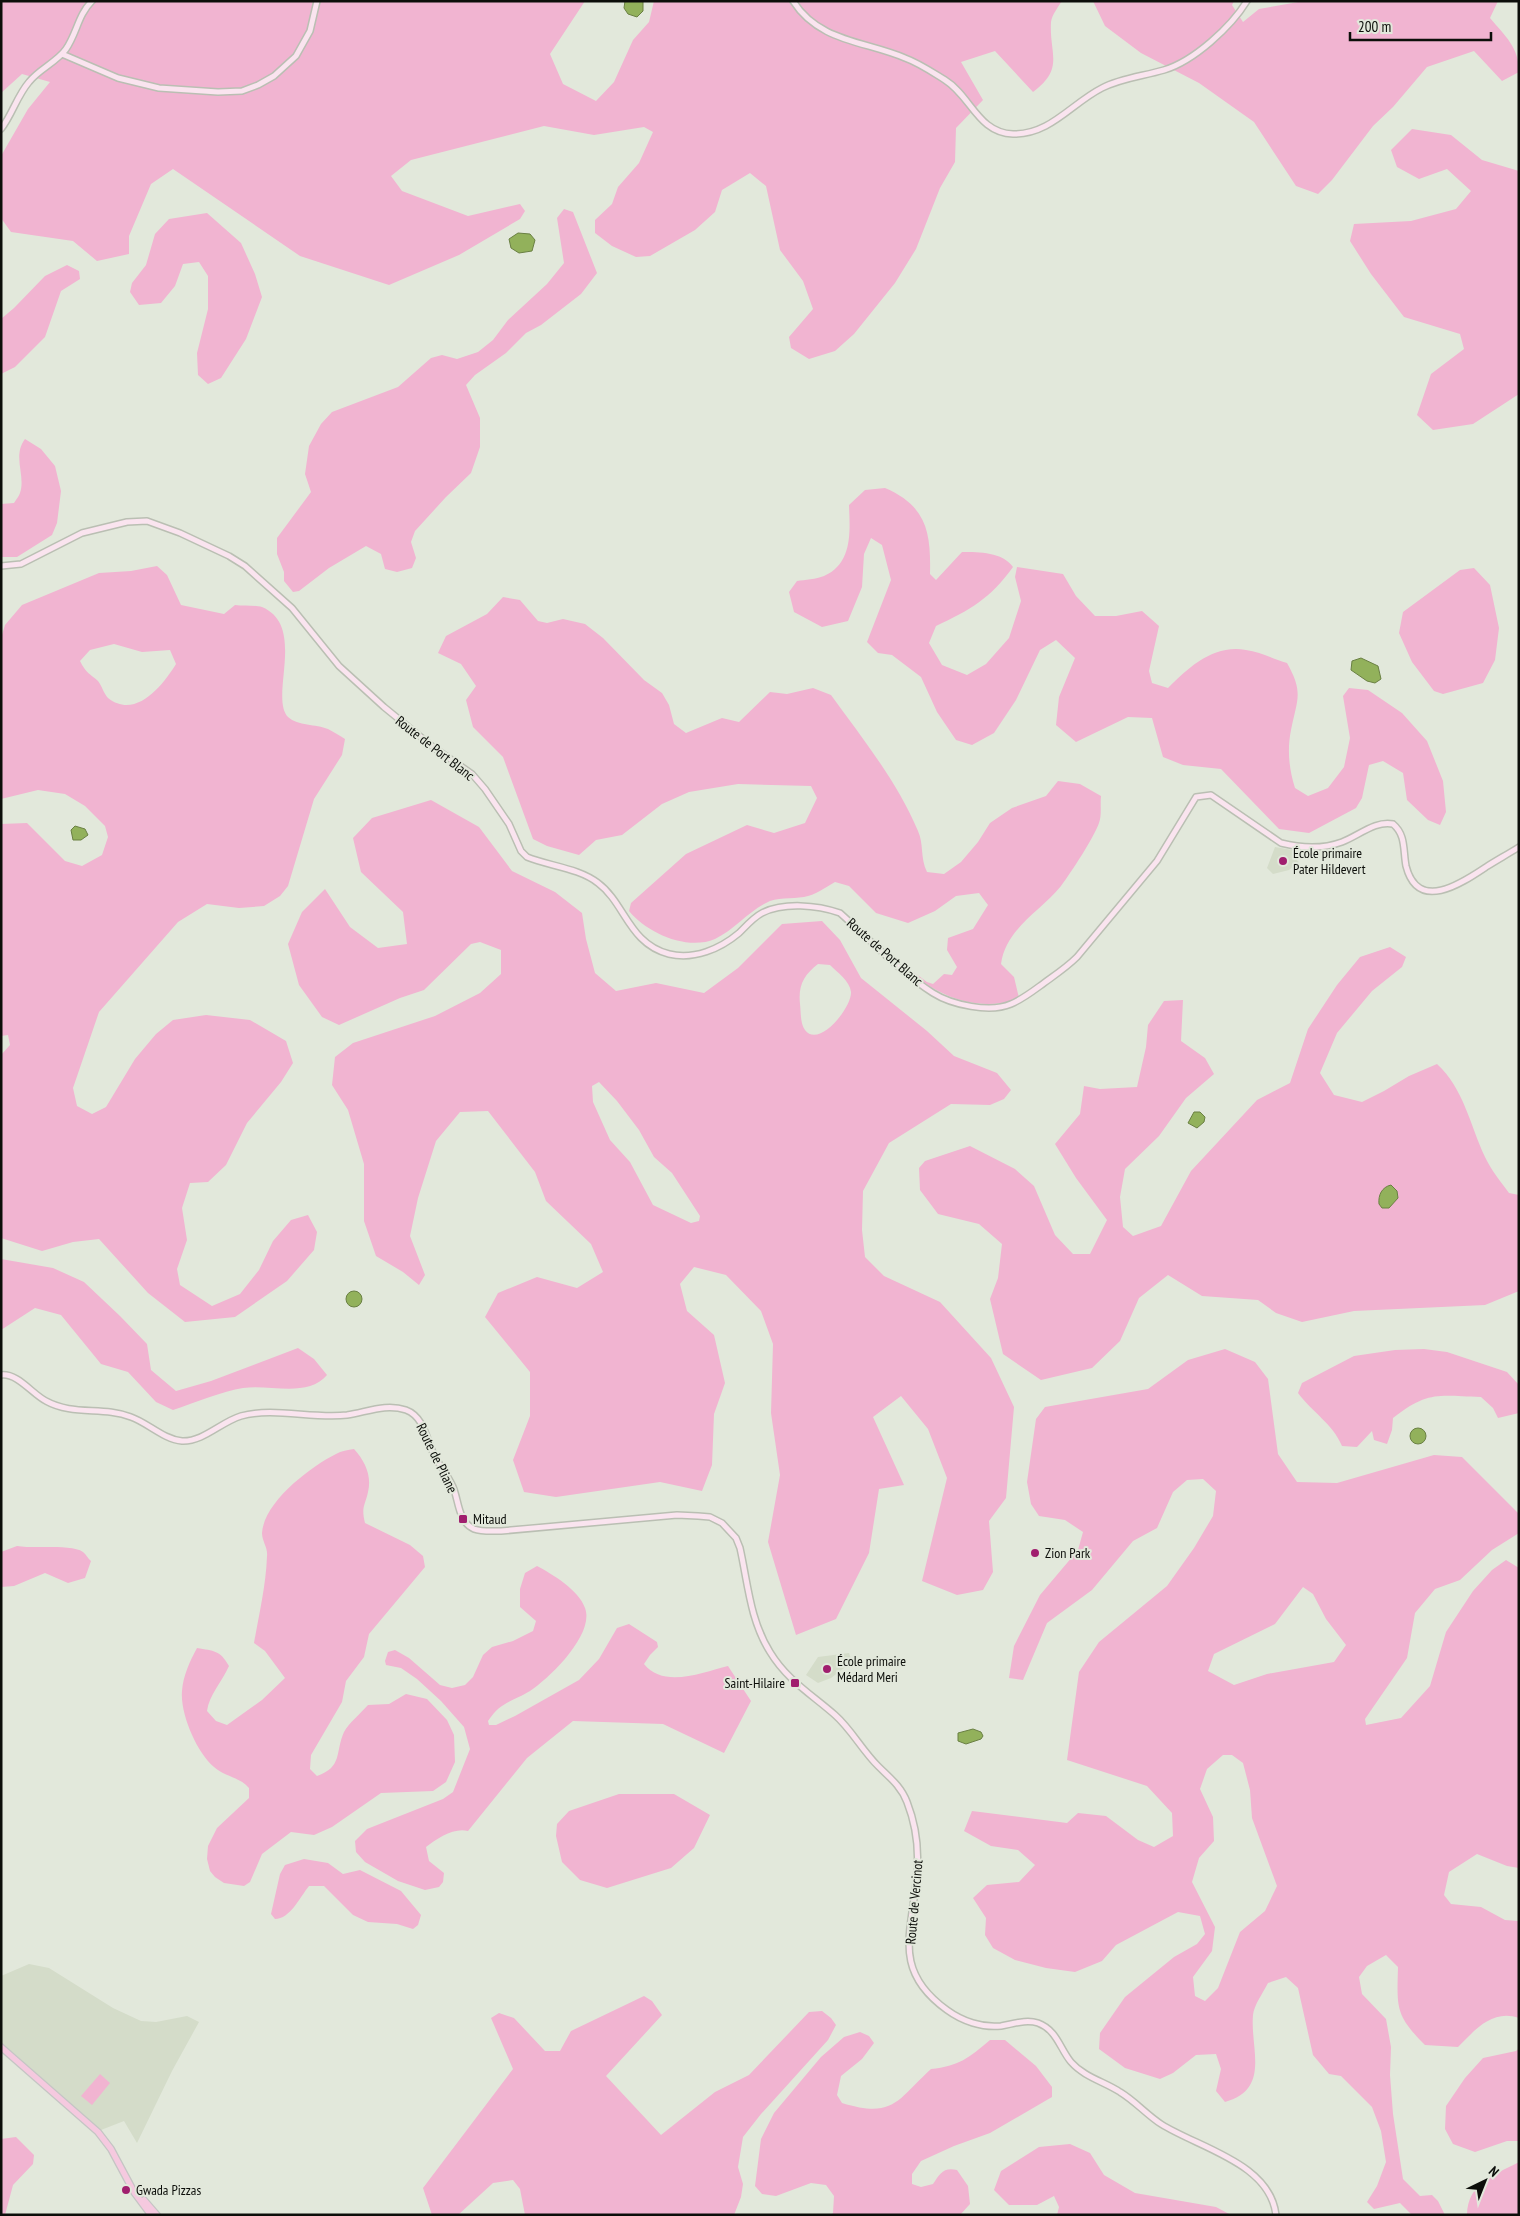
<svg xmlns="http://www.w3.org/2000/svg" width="1520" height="2216" viewBox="0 0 1520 2216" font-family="'PT Sans Narrow',sans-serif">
	<rect width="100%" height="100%" fill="#e2e8db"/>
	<path fill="#d4dcc9" d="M1275,847L1298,851L1293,857L1299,862L1289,870L1273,874L1267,868Z
		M849,1653L852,1662L831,1678L818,1683L806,1675L818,1657Z
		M29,1964L49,1968L113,2008L141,2021L156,2022L187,2016L199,2022L172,2071L137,2143L124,2121L101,2130L1,2042V1976Z"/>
	<path fill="#f1b4d1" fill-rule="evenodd" d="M1,1H585L550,54L563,84L596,101L614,82L633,40L649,22L654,1H1062C1058,7 1052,15 1051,22C1049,54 1065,68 1033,92L995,51L961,62L983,100L956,128L955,162L940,188L916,249L895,283L854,334L835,351L809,359L791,348L789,337L813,309L803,281L780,250L766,186L750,173L722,190L715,212L695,230L650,256L636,257L612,246L595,233V220L612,204L618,187L639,163L653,132L644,127L594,135L544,126L411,160L391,176L402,191L468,216L520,204L525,211L520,219L459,255L389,285L300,256L173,169L151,184L129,236V254L97,261L73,241L11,232L1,218V156L28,109L50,82L22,74L1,93Z
		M1093,1H1234L1232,5L1243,22L1259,9L1304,1H1498L1490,18C1505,36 1519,47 1519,72L1502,81L1474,51L1427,67L1393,107L1373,126L1332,180L1318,194L1296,186L1254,122L1199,83L1141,53L1105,26Z
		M1412,129L1451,135L1482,160L1519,171V394L1473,424L1433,430L1417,415L1431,374L1464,349L1460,334L1404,317L1371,274L1350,241L1354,224L1411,221L1456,209L1471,191L1447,169L1419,179L1397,167L1391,150Z
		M564,209L573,212L597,273L581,294L541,325L526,333L506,353L475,375L466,385L480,418V447L471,473L446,497L415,531L411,542L416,558L412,568L397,572L385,569L381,554L366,546L329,568L299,591L293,592L284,581V572L277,554V538L311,492L305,474L309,446L321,424L332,412L398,387L431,358L442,355L457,359L478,352L493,340L508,320L547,284L564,263L557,218Z
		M207,213L241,243L255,274L262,297L246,339L221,378L208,384L198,375L197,353L208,309V276L199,262L183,264L175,286L161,303L139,305L130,292L132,283L146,265L155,234L169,219Z
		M67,265L79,271L80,279L61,291L45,337L15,367L1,374V319L14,308L45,276Z
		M25,439L41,449L55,466L61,491L57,523L52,535L17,557H2L1,504L14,503C16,500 19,496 20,493C26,476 12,456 25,439Z
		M885,488C927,506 931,533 930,574L936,580L962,552C980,552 1002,552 1013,567C990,599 970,610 936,626L929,643L942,665L967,675L986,664L1009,638L1021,601L1015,577L1017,567L1063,574L1076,596L1095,616H1116L1142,611L1159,626L1149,671L1152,683L1168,688C1189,667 1214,644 1246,650C1260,652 1274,659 1287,663C1304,693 1297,699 1291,730C1287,750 1289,769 1295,788L1308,796L1328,788L1344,767L1350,738L1343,696L1349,688L1368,690L1402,713L1427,741L1443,781L1446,812L1440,825L1428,820L1407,800L1403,773L1383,761L1369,765L1362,798L1356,808L1309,833L1279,829L1221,769L1183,765L1163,757L1152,718L1128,717L1076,742L1056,725L1059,697L1075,658L1056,640L1040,650L1016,700L994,733L972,745L956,740L937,712L921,677L892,655L878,653L867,642L891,580L882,545L871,538L864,554L862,587L848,621L822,627L794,612L789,592L797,581C805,580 816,579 824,576C853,563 850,531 849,505L865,490Z
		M157,566L167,575L181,605L224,614L235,605C243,606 255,605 262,607C307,626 269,697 288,717C298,726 316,724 328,729C334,732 340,736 345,739L342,755L314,799L288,886L280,896L264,906L239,908L207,904L178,922L99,1012L73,1088L77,1106L92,1114L106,1107L135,1059L156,1034L173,1020L206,1015L250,1020L286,1041L293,1063L281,1082L247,1123L226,1165L208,1182L190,1183L182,1208L187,1240L177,1269L180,1285L212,1306L240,1294L259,1270L273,1241L291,1220L308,1215L317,1232L314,1250L287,1281L235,1317L185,1322L148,1293L99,1239L73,1242L42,1251L1,1238V1055L10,1045L8,1035L1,1036V824L27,823L65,861L82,866L102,855L108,837L105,826L85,806L65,794L38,790L1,799V638L5,625L22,605L99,573L131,571ZM114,644L142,652L170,650L176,664C163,685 136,720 108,698C104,694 102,686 98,681C89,673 86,673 80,661L90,650Z
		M1474,568L1490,585L1499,628L1495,660L1483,683L1443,694L1434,691L1412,662L1399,633L1403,612L1460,570Z
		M503,597L520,600L538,621L547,623L563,619L585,624L603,638L644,680L662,693L669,705L674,724L686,733L722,718L739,722L770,692L787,694L813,688L831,695C862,738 897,781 918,831C924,844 920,858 927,872L944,874L961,862L978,842L990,823L1012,808L1046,796L1058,781L1080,784L1101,796C1100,804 1102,815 1099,823C1093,839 1072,871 1061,886C1040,912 1006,928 1001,964L1014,977L1019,998C979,1014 938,996 907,970L908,968L927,982L933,984L944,974L952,975L957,967L947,950L948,938L973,929L988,905L979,893L956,896L935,911L908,923L876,913L849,886L835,882C825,888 815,895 804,897C792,899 776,897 766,903C748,912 734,930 715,939C687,951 647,933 629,911L631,903L686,854L747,825L774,833L805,823L817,798L811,786L738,784L689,792L662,804L622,835L596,840L579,855L547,846L533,839L503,757L473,727L466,700L476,686L461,664L438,653L446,636L487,614Z
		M431,800L479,827L512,871L555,892L582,913L586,939L595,973L616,991L656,983L704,993L738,968L782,924L822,921L840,940L861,978L927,1031L954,1056L997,1073L1011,1090L1004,1099L990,1105L951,1104L889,1143L863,1191L862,1230L865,1257L884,1276L940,1302L991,1358L1014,1407L1006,1498L989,1521L993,1572L983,1590L957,1595L922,1581L947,1478L928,1429L901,1396L873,1417L904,1485L879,1489L869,1553L836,1619L796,1635L768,1542L780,1475L771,1413L773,1344L761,1311L726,1275L694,1267L680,1284L687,1311L714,1335L725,1383L714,1414L712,1465L702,1491L660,1482L556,1497L524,1492L513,1460L530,1416V1372L485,1317L498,1293L537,1277L577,1288L603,1272L591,1244L546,1201L535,1172L488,1111L460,1112L436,1141L418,1198L410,1236L425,1275L419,1285L403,1272L376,1256L364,1221V1164L348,1110L332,1085L335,1057L353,1043L435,1016L480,993L501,974V950L480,942L471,944L424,990L400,998L339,1025L322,1017L299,985L288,944L302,912L325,889L350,927L378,948L407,944L403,912L361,872L353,838L372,818ZM818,964L830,965C837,972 850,981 851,992C852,1007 819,1049 805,1030C800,1023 801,1012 800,1004C798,985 804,975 818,964ZM599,1082L617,1101L639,1130L654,1157L672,1173L700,1216L699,1221L691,1223L653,1205L630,1162L610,1140L593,1102L592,1086Z
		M1390,947L1406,957L1402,967L1372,991L1337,1033L1320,1073L1334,1095L1362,1102L1384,1091L1409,1076L1437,1064C1464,1089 1470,1125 1485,1157C1491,1170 1501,1182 1509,1193L1519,1195V1291L1485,1305L1354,1311L1302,1322L1276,1313L1258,1300L1202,1296L1168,1275L1139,1298L1120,1341L1092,1368L1041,1380L1003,1354L990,1299L998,1278L1002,1244L979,1224L938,1214L920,1190L919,1168L925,1161L970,1146L1015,1169L1034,1186L1055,1235L1073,1254H1090L1107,1220L1076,1178L1055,1144L1080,1114L1084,1086L1100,1089L1137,1087L1146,1047L1148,1025L1164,1001L1183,1000L1181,1041L1205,1058L1214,1074L1186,1098L1159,1136L1125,1169L1120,1197L1123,1227L1133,1236L1161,1226L1191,1171L1257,1100L1290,1083L1308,1029L1337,985L1360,957Z
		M1,1259L53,1268L84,1282L120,1316L147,1344L151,1370L176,1391L211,1381L298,1348L314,1359L327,1375C308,1398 270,1384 243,1388C223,1391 194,1403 173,1410L156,1402L128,1372L101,1364L61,1315L35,1308L1,1330Z
		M1225,1349L1255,1362L1268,1379L1278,1454L1297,1482L1337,1483L1434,1455L1462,1457L1519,1514V1533L1492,1550L1460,1580L1435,1589L1415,1613L1407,1658L1365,1719L1366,1725L1401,1718L1430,1686L1446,1632L1473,1591L1492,1570L1506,1560L1519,1568V1868L1507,1866L1477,1854L1449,1872L1444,1895L1451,1904L1481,1907L1505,1920L1519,1921V2018C1492,2009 1475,2030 1458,2047L1425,2045C1395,2015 1397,2008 1398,1967L1386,1955L1367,1966L1359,1977L1362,1994L1386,2019L1391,2047L1390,2075L1393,2114L1403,2179L1420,2196L1432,2195L1438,2201L1445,2215H1412L1400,2203L1374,2209L1367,2202L1377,2186L1386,2162L1381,2131L1372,2107L1341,2076L1329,2074L1313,2055L1298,1988L1286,1977L1268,1983C1263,1993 1254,2005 1253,2015C1250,2049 1271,2089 1225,2102L1216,2091L1221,2069L1216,2054L1196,2055L1173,2073L1160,2079L1125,2068L1099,2049L1100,2033L1125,1997L1174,1957L1197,1944L1205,1934L1200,1916L1178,1912L1116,1945L1102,1961L1075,1972L1046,1968L1015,1960L993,1948L985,1935L986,1918L973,1898L987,1885L1019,1882L1035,1865L1018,1850L991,1846L964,1831L972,1811L1067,1823L1078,1813L1106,1816L1138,1840L1154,1847L1173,1836L1172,1813L1147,1786L1067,1760L1079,1672L1099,1642L1167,1586L1194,1548L1213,1516L1216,1491L1203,1479L1187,1480L1173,1492L1157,1528L1133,1541L1092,1590L1047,1623L1023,1680L1009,1678L1014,1646L1040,1595L1078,1550L1083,1532L1065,1520L1039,1516L1031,1504L1027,1482L1036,1419L1045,1407L1148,1389L1188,1360ZM1303,1587L1313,1594L1326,1619L1346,1645L1334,1662L1267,1674L1234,1685L1208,1671L1214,1654L1275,1624ZM1223,1755H1232L1243,1763L1250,1790L1252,1818L1277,1886L1265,1911L1240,1932L1218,1988L1205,2001L1195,1996L1193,1977L1212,1951L1215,1927L1192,1882L1199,1858L1214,1841L1213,1817L1200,1789L1207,1769Z
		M1424,1349L1447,1352L1507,1372L1519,1385V1413L1498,1418L1493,1408L1481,1397C1439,1396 1429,1390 1393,1418L1392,1430L1387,1444L1374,1440L1372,1431L1357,1447L1342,1446C1333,1424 1312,1412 1298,1393L1302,1383L1354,1356L1395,1350Z
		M354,1449C365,1461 372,1476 368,1492C365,1506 361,1507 365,1523L410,1545L423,1556L425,1567L369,1634L364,1657L346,1681L342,1702L311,1755L310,1769L317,1776C343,1767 335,1752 344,1732C349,1723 361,1713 368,1705L389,1704L406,1694L427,1699L447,1720L454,1735L455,1762L446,1782L433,1791L381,1793L332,1827L314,1835L291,1832L262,1854L250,1882L244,1886L224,1883L215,1877L210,1871L207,1859L208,1846L217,1828L249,1798V1788C240,1777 225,1777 214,1767C197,1753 180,1714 182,1691C183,1676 190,1661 197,1648C214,1651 220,1650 229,1666C222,1682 209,1695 207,1711L216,1721L227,1725L262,1700L285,1678L265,1651L254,1643C259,1614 266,1585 267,1556C268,1548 262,1541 262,1533C264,1502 310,1467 336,1454C341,1451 348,1450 354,1449Z
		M17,1546C33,1549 71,1544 83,1552C86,1554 88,1559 91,1561L85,1578L68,1583L45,1573L14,1586L1,1587V1552Z
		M537,1566C552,1574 579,1590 585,1608C595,1634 550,1678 530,1691C512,1702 501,1701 488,1721L489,1725H496L515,1716L579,1680L599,1659L617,1628L629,1624L657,1642L658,1647L650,1655L644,1664C664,1689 703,1672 728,1666L751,1701L724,1753L663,1724L573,1721L527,1758L468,1831C455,1827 437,1838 426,1847L429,1861L444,1873L443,1882L439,1887L425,1890L398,1881L365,1862L356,1852L355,1841L367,1829L443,1799L453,1792L470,1749L464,1727L441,1701L417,1679L401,1668L386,1665L385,1661L388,1652L395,1650L409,1658L440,1685L452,1688L465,1685L473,1677L483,1655L492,1647L513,1641L533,1631L536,1621L520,1607V1589L525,1573Z
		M619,1794H674L710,1815L694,1848L671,1868L607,1888L580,1880L562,1862L556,1836L557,1824L569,1811Z
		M304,1859L328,1863L343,1874L360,1870L401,1891L421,1915L418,1925L413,1929L397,1924L368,1922L353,1915L324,1886H309C300,1897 290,1919 275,1919L271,1914L280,1874L285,1865Z
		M644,1996L652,2001L662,2015L606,2076L661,2135L715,2092L749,2075L809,2012L822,2011L831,2018L836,2025L828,2040L761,2114L743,2137L738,2167L743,2184L741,2197L734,2215H525L520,2189L513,2180L493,2183L458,2215H432L423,2188L513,2069L491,2018L499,2013L514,2018L545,2051H560L571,2031Z
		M860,2032L869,2036L874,2043L862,2059L841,2076L837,2095L842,2103C894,2119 897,2100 931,2069C959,2066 969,2058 990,2040H1005L1036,2066L1052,2087V2097L990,2133L954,2146L921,2161L912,2174V2184L921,2187L933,2184C940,2174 943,2167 957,2170L968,2186L970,2204L960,2215H831L833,2213L834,2196L826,2185L811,2183L776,2196L762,2194L755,2186L761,2139L774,2113L821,2057L844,2037Z
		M1519,2048V2141H1507L1475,2152L1453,2144L1445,2129L1446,2106L1465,2078L1483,2058L1516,2051Z
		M100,2074L110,2083L92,2105L81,2096Z
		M16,2137L34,2155L33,2164L13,2185L5,2215H1V2139Z
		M1070,2144L1090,2153L1104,2175L1135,2193L1216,2207L1231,2215H1057L1059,2207L1054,2196L1037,2205H1009L994,2190L1001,2171L1039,2147Z
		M1519,2162V2215H1467C1468,2182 1494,2175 1519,2162Z"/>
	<path fill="#92b15b" stroke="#6a8043" d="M625,1H643V11L637,17L628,14L624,8Z
		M518,233L530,234L535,240L532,251L519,253L511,248L509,239Z
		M1361,658L1378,666L1381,679L1375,683L1367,681L1351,670L1352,661Z
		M75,826L85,829L88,835L81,840H73L71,830Z
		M1194,1112H1200L1205,1117L1204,1122L1197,1128L1188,1123Z
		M1391,1185L1397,1191L1398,1198L1389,1208H1382L1379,1204C1378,1195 1382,1187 1391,1185Z
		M346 1299a8 8 0 1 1 16 0a8 8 0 1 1-16 0Z
		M1410 1436a8 8 0 1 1 16 0a8 8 0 1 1-16 0Z
		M973,1729L981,1732L983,1736L981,1739L966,1744L958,1741V1733Z"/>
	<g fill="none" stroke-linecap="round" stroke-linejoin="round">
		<defs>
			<path id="secondary" d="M793,1C819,42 865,41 905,58C919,63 932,72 945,80C971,96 978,133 1013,134C1050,135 1072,103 1102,88C1121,78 1144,76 1164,70C1194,61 1231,27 1247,1
				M62,54L118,78L159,88L218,92L242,91L258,85L274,76L296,56L310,31L317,1
				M1,129C12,115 17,96 29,82C39,69 57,62 66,49C77,33 78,15 92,1
				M1,566L21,564L82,533L127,522L147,521L180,533L229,556L245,566L292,608L339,666L384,707L433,747L472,774L485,789L509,824L521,851L527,857C549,866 579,868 598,883C625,903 629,944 669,954C694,960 720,949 739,933C746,926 754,917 762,913C784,902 817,905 840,913C868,938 901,973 933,993C952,1005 990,1013 1011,1004C1023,999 1033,991 1044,983C1055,975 1067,967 1077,957L1157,861L1196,797L1211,795L1281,843C1301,848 1323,849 1342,842C1358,836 1376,820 1393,824C1406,835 1403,850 1406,866C1418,913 1462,883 1486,867C1497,860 1508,854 1519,847
				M1,1375C18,1373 32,1394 46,1401C73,1416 103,1406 131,1417C148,1423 163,1439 182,1441C203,1442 221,1422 241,1416C273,1407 313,1419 347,1415C367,1412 386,1403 406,1410C425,1417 427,1442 435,1457C441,1467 448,1476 453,1487C459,1501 458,1522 474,1529C482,1532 493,1531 501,1531L677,1515L698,1516L710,1517L722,1523L736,1538L740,1548C748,1584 750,1620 770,1652C787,1680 811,1694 835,1715C851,1729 862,1750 878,1766C889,1777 901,1786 907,1802C916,1825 919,1848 917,1872C913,1930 890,1969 947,2010C962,2021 982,2028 1001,2026C1013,2024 1026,2019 1038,2023C1057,2030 1060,2049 1071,2062C1084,2077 1105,2082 1120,2092C1135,2101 1147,2115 1161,2124C1199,2148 1270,2163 1276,2215"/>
			<path id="primary" d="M1,2047L98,2132L111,2149L134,2192L151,2215
				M144,2200L157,2215"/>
		</defs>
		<use href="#secondary" stroke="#babfb3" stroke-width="8"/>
		<use href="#primary" stroke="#c5c5c4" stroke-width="8"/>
		<use href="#secondary" stroke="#fae4ef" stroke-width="5"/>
		<use href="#primary" stroke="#f5c9df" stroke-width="5.5"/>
	</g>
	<g fill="#a01e6e" stroke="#e2e8db" stroke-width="2">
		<circle cx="1283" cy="861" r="5"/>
		<rect x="458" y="1514" width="10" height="10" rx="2.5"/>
		<circle cx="1035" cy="1553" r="5"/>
		<circle cx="827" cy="1669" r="5"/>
		<rect x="790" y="1678" width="10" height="10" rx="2.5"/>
		<circle cx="126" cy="2190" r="5"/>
	</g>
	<g text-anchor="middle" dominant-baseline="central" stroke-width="4" stroke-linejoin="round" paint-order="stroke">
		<g font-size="14" fill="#0c0e0a" stroke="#e2e8db">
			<text transform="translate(435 748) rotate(38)">Route de Port Blanc</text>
			<text transform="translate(885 952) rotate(41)">Route de Port Blanc</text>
			<text transform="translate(437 1458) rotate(64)">Route de Pliane</text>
			<text transform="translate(914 1902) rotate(-85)">Route de Vercinot</text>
		</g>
		<g font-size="14" fill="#0c0e0a" stroke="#e2e8db" text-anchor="start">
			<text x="1293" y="853">École primaire<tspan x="1293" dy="16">Pater Hildevert</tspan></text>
			<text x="473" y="1519">Mitaud</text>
			<text x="1045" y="1553">Zion Park</text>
			<text x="837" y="1661">École primaire<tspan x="837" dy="16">Médard Meri</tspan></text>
			<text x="785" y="1683" text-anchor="end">Saint-Hilaire</text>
			<text x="136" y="2190">Gwada Pizzas</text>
		</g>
	</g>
	<rect width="1520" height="2216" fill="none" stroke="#0c0e0a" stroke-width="5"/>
	<g transform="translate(1485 2181) rotate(43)" stroke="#e2e8db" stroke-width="4" paint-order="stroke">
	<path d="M0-4L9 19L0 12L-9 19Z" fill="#0c0e0a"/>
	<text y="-8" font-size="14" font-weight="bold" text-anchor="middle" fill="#0c0e0a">N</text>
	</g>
	<path d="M1350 32v8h141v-8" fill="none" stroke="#0c0e0a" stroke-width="2.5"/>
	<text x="1358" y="32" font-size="15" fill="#0c0e0a" stroke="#e2e8db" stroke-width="4" paint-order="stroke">200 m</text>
</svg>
